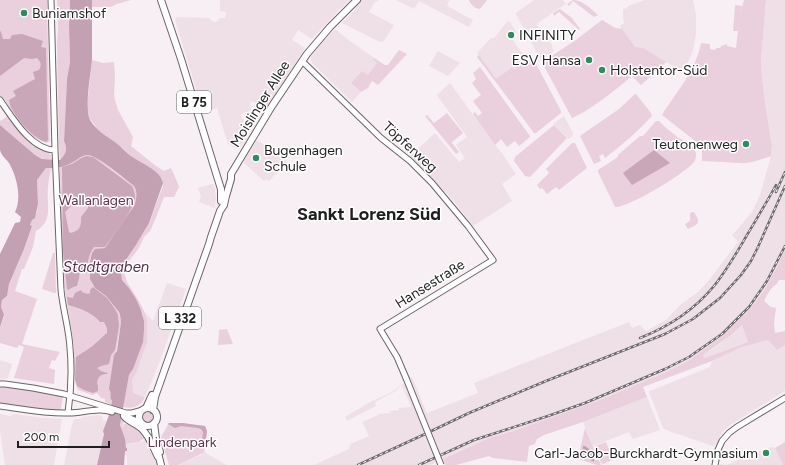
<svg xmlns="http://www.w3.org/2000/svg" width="785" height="465" viewBox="0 0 785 465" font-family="Figtree,sans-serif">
	<rect width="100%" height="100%" fill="#f7eff3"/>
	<path fill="#efdfe7" d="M220,0H350L339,10L312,39L298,30L292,40L305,48L265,109L252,101L250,103L252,110L241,114L248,136L239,150L228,144L217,108L203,112L175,20L177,17L209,18L212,21L215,22L218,21L220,18H225L226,12L220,11Z
		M362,0H379L374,3L369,12L394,25L384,41L380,42L342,23L355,10L356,7Z
		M396,0H449L447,6L473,20L469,27L419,1L414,9Z
		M534,0H563L566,4L550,14V15L538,23L537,25L552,45V47L554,51L540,59L516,14V13Z
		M645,0H693L696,15V34L693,50L689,60L683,71L666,62L641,85L632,76L599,102L585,112L572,118L543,64L544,61L576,40L602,20L615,28L621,29L620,26L624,23L623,17V10L624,8L627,9L628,6Z
		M766,0H785V250L777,267L765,289L751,308L725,335L688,361L666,372L600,400L513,431L489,438L430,465H314L349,449V447L351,446L350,444L369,436L362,422L378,415V414L390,413V411L399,410V408L411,407L402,385L394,392L375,402L376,406L347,421L345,417L372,401L392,392L412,377L427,413L478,393L474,383L629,322L632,328L640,325L646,331L666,320L680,305L698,292L709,280L738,242L732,235L737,230L752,212L760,195L771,156L772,146L765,103L762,77L761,61Z
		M507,22H510L516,32L512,38L516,45L523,54L533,59L529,63L522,65L519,62L516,67L514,69L512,67L496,79L477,53L491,38H494Z
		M335,29L350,41L374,58L373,59L378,63L368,76L351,83L361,92L352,102L312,63L311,60V57L322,43Z
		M438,51L460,63L448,76L429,66Z
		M450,83L495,145L502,153L509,164L516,174L502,184L512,201L473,226L452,199L410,156L435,133L459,162L465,158L456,145L467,137L437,95Z
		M564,116L573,133V135L569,139L553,124Z
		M257,140L286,160L285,164L269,181L266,179L264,181L244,163V161Z
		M212,184H213L215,189L216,198L215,208L199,202L201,197L198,188Z
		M167,283L186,289L158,366L145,397L133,393L132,387V380L134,375L147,320L144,311L153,321Z
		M742,325L748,342L705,358L703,355L716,347L730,336Z
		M768,340L777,350L785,345V391L730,425L724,430L715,446H713L666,430L663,428L649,392L650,391L710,367L712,361L742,347Z
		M0,360L12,364L8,378L0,380Z
		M647,397L660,430L633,439L629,432L593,446L583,422Z
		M0,414L10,416L15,414L43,418L62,419L54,465H5L0,431Z
		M99,415L103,417L102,420L106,421L103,431L104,433L97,465H64L71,429L74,419H80L83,417Z
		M146,439L152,451L157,465H127V457L125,454V451H127L126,448L125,444L139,443Z
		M771,447L775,448L783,465H720V464L726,465Z
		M204,451L206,453L226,465H178L201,455Z"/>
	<path fill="#eacfdd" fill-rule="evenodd" d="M0,0H47L50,141L47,143L38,140L26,131L10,110L6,101L0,96Z
		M57,0H70L69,26L70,62L67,79L64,141C68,150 66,153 60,160L59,143L57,45L58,27Z
		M92,0H131L117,4L111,7H92Z
		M469,0H487L480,9C474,8 471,5 469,0Z
		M573,0C583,0 591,9 598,15L594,17L573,1L569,6L567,4Z
		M744,0H766L761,60L762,77L765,103L772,146L771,156C761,159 752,164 740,163L737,122L740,163L703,161H702V151L699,144L662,115C676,92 696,71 701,43L710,44V49L715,50L716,48H720L721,46L727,44V46L736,48L738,31H733L735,5L742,6L740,15Z
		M560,9L572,18L580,29L579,30L559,12L554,16L553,13Z
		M602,20L615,28L622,29L635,47L643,48L666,62L641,85L632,76C613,92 594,107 572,118L543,64L544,61L576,40Z
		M399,50L407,54L378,85L372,81L368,88L361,92L351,83L362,71L368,75L377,63L373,59L374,58L385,65H388Z
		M479,55L496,79L512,67L514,69L516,68L514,65L519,62L522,65L528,61L529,63L533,59L534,60L561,111V113L536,133H534L477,57Z
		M92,60L103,63L114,62L115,77L114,95L115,100L118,110L133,137L131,146L156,166L164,171L171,168L178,184L179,187L174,197H164L155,220L150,231L144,237L139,248L129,261L125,269V275L127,282L140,303L144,311L147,320V342L136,373L132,380L133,393L145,397C140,407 134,409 123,407L129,375L133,369L144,330L143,315L141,310L129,288L122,280L121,271L125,261L136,245L149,223L163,186L156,172L132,157L119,145L100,132L90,119L87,108Z
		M480,67L530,136V137L519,146L515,141L507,147L501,139L495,145L473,114L475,112L478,116L482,113L473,101L481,95L472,83L476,79L473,73Z
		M635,94H636L651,113L652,116C637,132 622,145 605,158L603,154L599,156L601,161L594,164L580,136L619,109Z
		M447,113L463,133L452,142V143L459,152L456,154L425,116L427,115L434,123Z
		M8,116L29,142L49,153L51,156V159H43L35,155L0,125V121Z
		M656,121H659C664,126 669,131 675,135C681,140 694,145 696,153C696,156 696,159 694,162C686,173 628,208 615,207L598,172V170L618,157V155L640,136H643Z
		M554,125L567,138L530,177L525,176L514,161L515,157Z
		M572,143H575L587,168L559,190L556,187L547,194L542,188L540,189L537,185L549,173L546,169Z
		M85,155H88L98,159L133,185C136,189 138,194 137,200C135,206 131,211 127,217C120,227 113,238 105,248L97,249L92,253L90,262V268L92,283L95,288L106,296L119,312L121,322L110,391L111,396V400L112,401L111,404L105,402V399L101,398L98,394L96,393L93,395L78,390L75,382L74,346L65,290L61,227L60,166L71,163Z
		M46,168L51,169C50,175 48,181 48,188C46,204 54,221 36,231L33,247L24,269H22L15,291L37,299L22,344L60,352L55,361L52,360L49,368L55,370L54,384L14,378L24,347L19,345L17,348L0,343V327L4,317L1,307L2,300L7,296L9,284L24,249L32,226L30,225L32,220L37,212L38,204L37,180Z
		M693,212H694C701,223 699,224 688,229L685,224C692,220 690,220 690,213Z
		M785,250V280H780L778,281L777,284C771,287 767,295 764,301L771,307L776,308L774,323L775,333L785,331V345L777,350L768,340L742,347L712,361L643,387L647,397L583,422L544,435L537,439L535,444L529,446L527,462L493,458L489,456L456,465H445L443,459L489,438L513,431L600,400L666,372L688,361L724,335L751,308L765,289L777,267ZM742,325L748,342L705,358L703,355L730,336Z
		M53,253H55L56,293H54L42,289Z
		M227,329L233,344L218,345L219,330Z
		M0,386L35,390L63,396L61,409L60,410L35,409L0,404Z
		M142 417a6 6 0 1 1 12 0a6 6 0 1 1-12 0Z
		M121,419L124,421L122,427H123L124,424C134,424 139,431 145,438L140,441V442L125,444C124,434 119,431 121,419Z
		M169,423H182L205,426C208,433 207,447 203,453L178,465H169L162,442L161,437Z
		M585,428L601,465H597L578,459Z
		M606,442L613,459L612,460L603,464L601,463L595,446Z
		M785,442V465H783L775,448Z"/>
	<path fill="#c9a6b8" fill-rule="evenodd" d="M0,31L1,32L3,39H10L12,35L22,34L43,41L41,47L46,48L48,140L46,142C33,138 18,121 12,109C10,106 10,103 9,100L16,96L13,91L35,79L33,72L39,70C42,65 41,62 37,58L32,59L24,58L0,76Z
		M654,150L670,163L632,185L623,173Z
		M87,156L93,157L132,186C134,190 135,194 135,198C133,211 113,236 105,247H94C88,255 87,264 87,273H86L83,270L80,271L79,278L77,286L73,287L68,290L67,288L63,251L62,167L72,164L83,157ZM80,201L88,205V208L81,217C81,226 81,230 71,233L69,232L65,212L75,202Z
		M93,287L107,298L115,309L118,315L119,326L115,350L111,355L109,364L101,366L97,368L101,371L107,373L108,374C101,374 98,376 97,383L98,386V391L93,393L84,390L77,386L75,379L76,357C83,352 91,348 97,342C101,339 103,336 107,333V328L104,322H100C93,313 80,308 68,305L67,297L73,298L75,293L81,290L82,292L88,294L90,293V290Z
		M169,423H182L205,426L207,431L205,445L202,441L203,432L201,429L198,428L181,426L175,428L168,424Z"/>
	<path fill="#c3a1b3" d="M70,0H92C92,19 92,39 92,59C91,74 84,107 90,120C97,132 109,137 120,146C124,150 129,155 134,158C144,165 160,170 163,183L149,223L136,245L125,261L121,271L122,280L129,288L136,299L141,310L144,321V330L143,342L133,369L129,375L120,425L125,439L126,448H127V451H125L124,465H97L104,434L103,431L109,415L112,401C109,397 112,393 109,389L114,355L117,351L121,322L120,315L119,312L106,296L95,288L90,279V262L92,253L95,249L105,248L134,206C137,198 138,191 133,185C125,179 95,153 86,155C81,156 77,160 73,162C65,167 54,169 46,168L37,180L38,204L35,218L32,220L30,225L32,226L24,249L9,284L7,296L2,300L1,307L4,315L0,327V254L15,223L20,222L21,217L15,212C22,198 17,177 9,163C6,159 1,155 0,150C0,145 0,131 0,125L35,155L42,159L60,160C66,153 68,150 64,141L67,79L70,62L69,26Z
		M583,446H585C590,449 595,456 594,462C587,458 581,455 583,446Z"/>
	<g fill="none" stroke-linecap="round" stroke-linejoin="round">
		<defs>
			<path id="secondary" d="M51,0L55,150L61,290C63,310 69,329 70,348C72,370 71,392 68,413
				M302,61L381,138L410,161L432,183L468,226L493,260L380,329L397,357L406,378
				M0,100C12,117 31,150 55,150
				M0,384H5L33,388L64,394L126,413H132L143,410
				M0,406C23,409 46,414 69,413C83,413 99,407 112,412
				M125,416L142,423
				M715,465L718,450L722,441L729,433L737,427L785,398"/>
			<path id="primary" d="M161,0L181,59L216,173L221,189V201
				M146,408L152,395
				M139 417a9 9 0 1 1 18 0a9 9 0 1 1-18 0Z
				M153,410L155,397L209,244L211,237L220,211L224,205L226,196L231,179V174L272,106L307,54L330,27L357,0
				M124,416C127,421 137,424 142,429C150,437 153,447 158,457
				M154,423L156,439L160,452
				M158,453L161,465"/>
		</defs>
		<use href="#secondary" stroke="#6a6367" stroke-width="7"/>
		<use href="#primary" stroke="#6a6367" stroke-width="8"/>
		<use href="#secondary" stroke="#fff" stroke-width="5"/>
		<use href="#primary" stroke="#fff" stroke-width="6"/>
		<defs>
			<path id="rail" d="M776,192L785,172
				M640,338C668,327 695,309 714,286C727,270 737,252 747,235C757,218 767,202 776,185
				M358,465L423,435L469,413L546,381L665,334L693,319L720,298L741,275L751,261L758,247L785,186
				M419,465L474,440L548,416L585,403L665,369L689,357L722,334L749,307L767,281L785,246"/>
		</defs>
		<use href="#rail" stroke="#6f6b6d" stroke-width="2.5"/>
		<use href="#rail" stroke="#fff" stroke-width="1" stroke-dasharray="3" stroke-linecap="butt"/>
		<defs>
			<path id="secondary-bridge" d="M406,378L441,465"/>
		</defs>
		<use href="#secondary-bridge" stroke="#6a6367" stroke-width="7" stroke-linecap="butt"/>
		<use href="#secondary-bridge" stroke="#fff" stroke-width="5"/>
	</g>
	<g fill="#318b60" stroke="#fff" stroke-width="1.5">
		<circle cx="24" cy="13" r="4"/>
		<circle cx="511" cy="35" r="4"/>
		<circle cx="589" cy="60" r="4"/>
		<circle cx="602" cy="70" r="4"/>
		<circle cx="746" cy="144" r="4"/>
		<circle cx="256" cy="158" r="4"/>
		<circle cx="766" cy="453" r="4"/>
	</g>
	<g text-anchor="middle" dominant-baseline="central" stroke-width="3" stroke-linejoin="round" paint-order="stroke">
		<g fill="#fff" stroke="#636262" stroke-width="1">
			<rect x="177" y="91" width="34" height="22" rx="3"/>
			<rect x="159" y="307" width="42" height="22" rx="3"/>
		</g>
		<g font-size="13" font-weight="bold" fill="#201e1f">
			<text x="194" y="102">B 75</text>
			<text x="180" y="318">L 332</text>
		</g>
		<g font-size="14" fill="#201e1f" stroke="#fff" text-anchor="start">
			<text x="32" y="13">Buniamshof</text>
			<text x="519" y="35">INFINITY</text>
			<text x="581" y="60" text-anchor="end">ESV Hansa</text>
			<text x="610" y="70">Holstentor-Süd</text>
			<text x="738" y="144" text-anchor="end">Teutonenweg</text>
			<text x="264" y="150">Bugenhagen<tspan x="264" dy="16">Schule</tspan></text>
			<text x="758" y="453" text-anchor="end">Carl-Jacob-Burckhardt-Gymnasium</text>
		</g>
		<g font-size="14" fill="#201e1f" stroke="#fff">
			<text transform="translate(260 104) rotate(-58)">Moislinger Allee</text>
			<text transform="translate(410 147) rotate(42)">Töpferweg</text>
			<text transform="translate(430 284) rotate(-32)">Hansestraße</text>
		</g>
		<g font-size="14" fill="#62334e" stroke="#fff">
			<text x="96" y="200">Wallanlagen</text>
			<text x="182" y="442">Lindenpark</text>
		</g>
		<g font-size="15" font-style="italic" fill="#5b2c47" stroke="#fff">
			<text x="106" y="267">Stadtgraben</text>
		</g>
		<g font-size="18" font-weight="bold" fill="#201e1f" stroke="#fff">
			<text x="369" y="214">Sankt Lorenz Süd</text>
		</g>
	</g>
	<path d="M18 441v6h91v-6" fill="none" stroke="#201e1f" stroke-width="2"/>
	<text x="24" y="441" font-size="12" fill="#201e1f" stroke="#ffffff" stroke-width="3" paint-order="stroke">200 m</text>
</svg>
